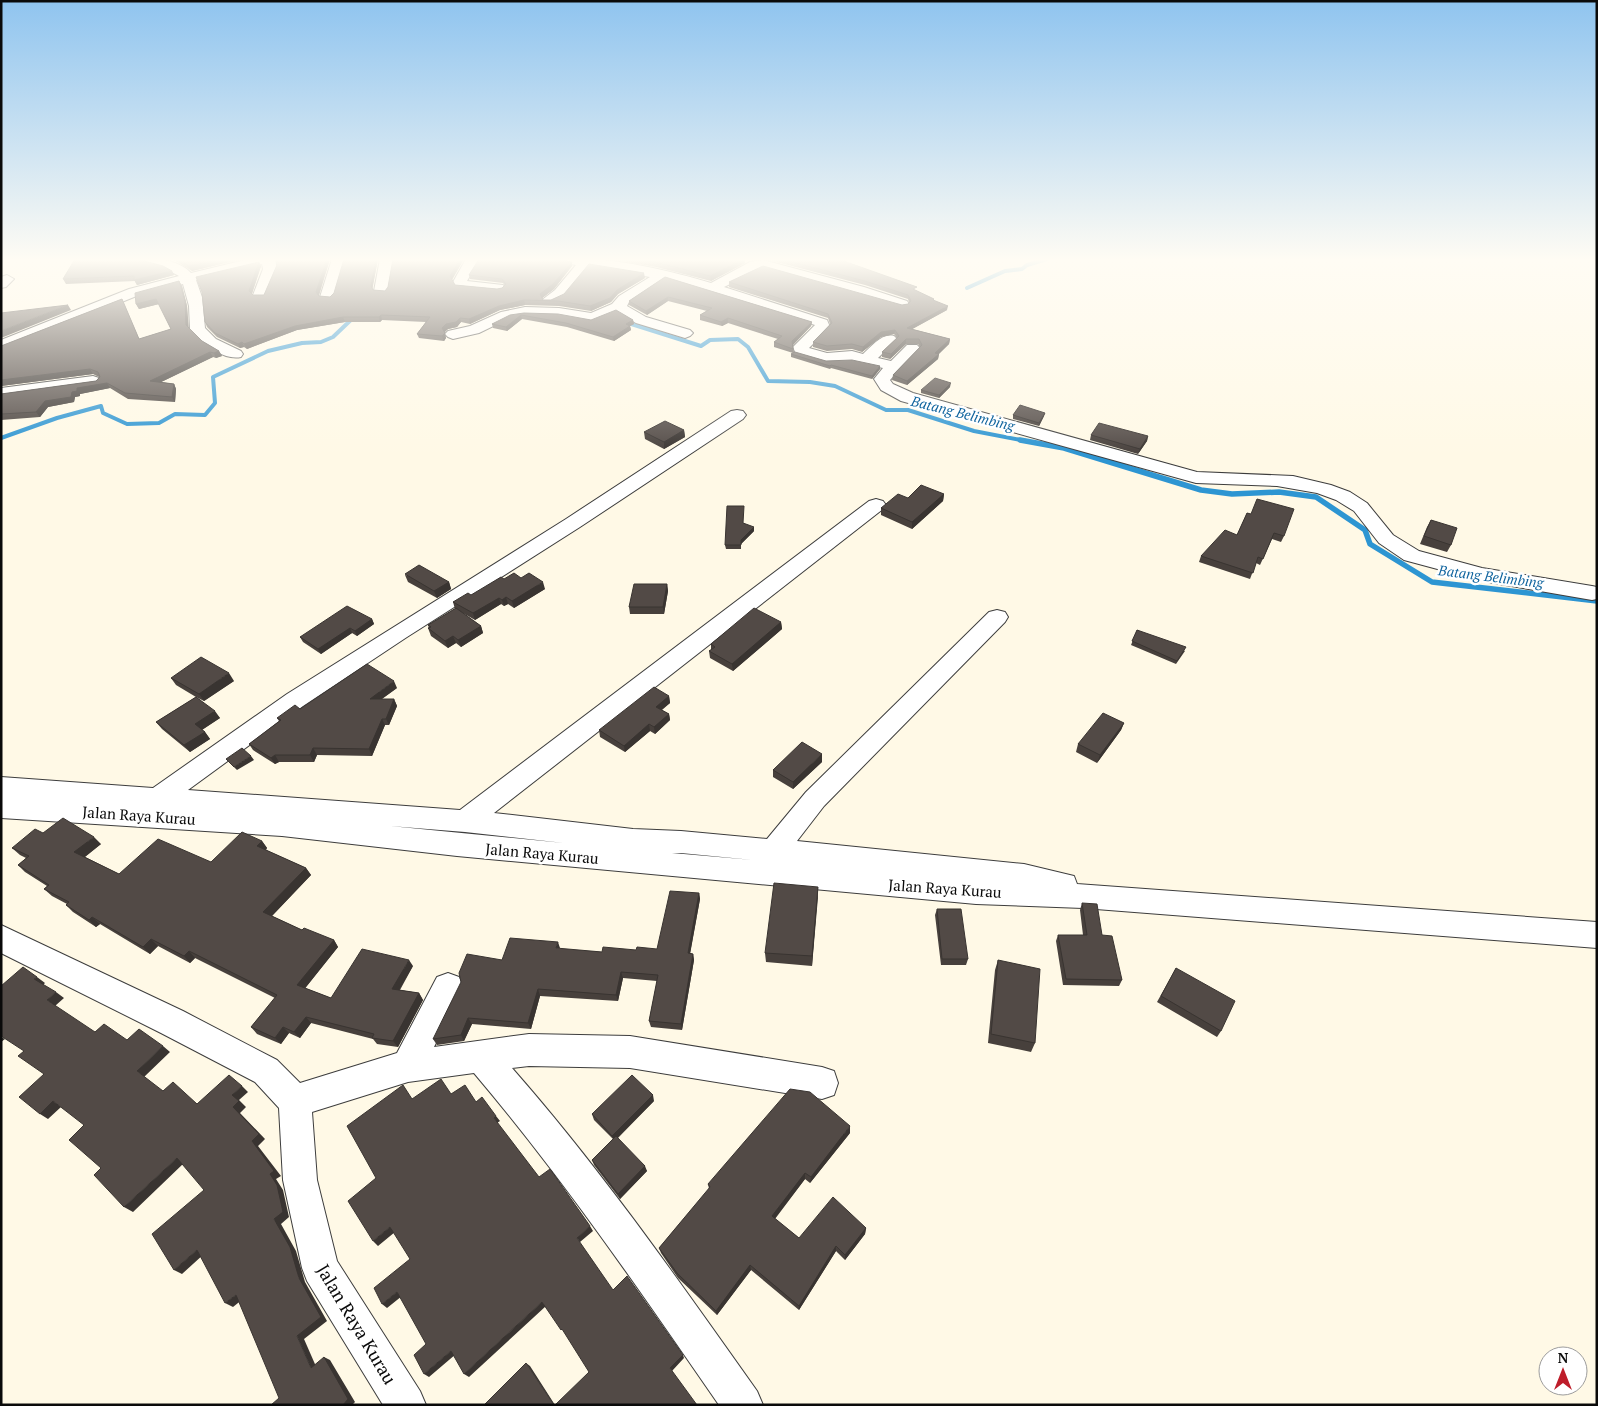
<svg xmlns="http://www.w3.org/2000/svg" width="1598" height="1406" viewBox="0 0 1598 1406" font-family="'PT Serif',serif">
	<rect width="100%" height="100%" fill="#fff9e6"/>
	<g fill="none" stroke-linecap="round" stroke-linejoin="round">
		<path stroke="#2d95d2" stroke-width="4" d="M967,288L1005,271L1022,269L1027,265L1047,259
			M625,322L701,346L710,340L738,339L748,347L768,381L810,382L835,386L886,410H908L974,431L1026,441
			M1,438L57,418L101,406L103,413L127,424L159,423L175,414L205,415L215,403L213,377L268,351L302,343L321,342L333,337L354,317"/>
		<path stroke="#2d95d2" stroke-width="5.5" d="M1020,440L1064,448L1201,490L1232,494L1279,492L1316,497L1365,530L1370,544L1432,582L1597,601"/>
		<defs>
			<path id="street" d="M138,259C156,258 178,259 191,273L249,259H275L277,269L265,298H255L253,295L263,269L262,264L196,280L202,297L205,328L216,339L241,351L243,354L241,357C224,361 199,342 190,329L189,306L183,284L139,295L1,351V340L129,289L179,276L166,269L140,262Z
				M332,259H346L334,297L332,300H322L320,297Z
				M380,259H394L388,291L386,294H376L374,291Z
				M466,259H480L467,281L503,285L505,288L503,291L498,292L456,288L453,282Z
				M558,259C604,255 667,270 711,283L750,262L763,260L864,287L907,301L909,304L907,307L902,308L763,268L724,287L827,320L830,327L809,348L827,353L852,351L863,354C872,346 882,333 894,336L897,339L878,358L891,361L907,345H917L920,348L917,351L890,380L893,384L913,393L1197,472L1293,476L1331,485L1350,492L1367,503L1393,535L1419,551L1482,568L1592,586L1597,587V599L1592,600L1482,581L1404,560L1379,543L1354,511L1336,500L1317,493L1277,486L1196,483L901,401L881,390L874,379L883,368L852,361L826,363L796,354L793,347L815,325L670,280L665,279L629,302L627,306L646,317L690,330L693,333L690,336L685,338L636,323L617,312L592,322L559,316L525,315L510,318L479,333L453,339L448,337L445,334L448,331L470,326L501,312L525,307L559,308L591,313L612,304L619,296L650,277L589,267C579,279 563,308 544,303L542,300L555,290L576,265L560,262Z
				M7,275L14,279L6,287L1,288V277Z
				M93,376L99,378L101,381L99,384L1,398V388Z
				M737,410L743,411L746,415L743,419L580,527L407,637L303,706L188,790L460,810L869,501L876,499L883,501L886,505L883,509L494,813L633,829L681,831L767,839L806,792L989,612L997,610L1005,612L1008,617L1005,622L824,806L797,841L1024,864L1074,876L1077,884L1597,922V948L1083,908L976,904L457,856L282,836L1,818V777L153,788L287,694L566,519L731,411ZM390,826L465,832L564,843ZM672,853H681L753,860Z
				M1,925L183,1011L277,1060L300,1083L397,1053L437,977L448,973L459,977L463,987L434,1047L529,1034L630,1036L822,1067L834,1071L838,1083L834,1095L822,1099L630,1068L529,1066L512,1068C601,1169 679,1281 757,1391L763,1405H719C641,1292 563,1178 474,1073L408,1082L312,1112L317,1180L337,1261L420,1391L426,1405H383L307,1281L302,1268L283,1180L279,1108L255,1082L161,1033L1,953Z"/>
		</defs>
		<use href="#street" stroke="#3d3d3d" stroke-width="2"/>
		<use href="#street" fill="#fff" fill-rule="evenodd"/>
	</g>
	<path fill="#47403c" d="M137,259L172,271L174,275L137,285L135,281L66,284L63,279Z
		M166,259H242L192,271L174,260Z
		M330,259L319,296L330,297L378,259L372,289L373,290L385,291L388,287L393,259H464L452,280L455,285L497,289L502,288L505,286L503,283L470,279L469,275L559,259L572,262V266L554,289L542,298L543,300H551L645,278L618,294L611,302L591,311L559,306L525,305L500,310L470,324L461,322L457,327L448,329L444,332L446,338L444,341L419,338L417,334L426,322L382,320L380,322H345L297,330L247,349L244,347L240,348L217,337L207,327L205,322L259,262L261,266L252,294L253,295H264L277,265Z
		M595,259H745V263L711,281L656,267L615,260Z
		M765,259H838L917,291L934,301L947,310L912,329L950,339L949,344L939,354L938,359L907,385L892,380L893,375L920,347L918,344H906L890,359L882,357V352L897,338L894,334L881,337L862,352L852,349L827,351L813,347V342L830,324L828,318L729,287V282L902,305L908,304L909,303L908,299L865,285Z
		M665,277L812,322L811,326L793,345L794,352L826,361L880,369L872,379L831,368L830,369L791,357V354L793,353L774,347V342L778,339L728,323L722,326L700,320V315L707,311L668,301L647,315L629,305V301Z
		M179,281L182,286L187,306L188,327L202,341L219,351L222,356L216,358L213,357L161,382L174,384L176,389L175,402L128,399L110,388L80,394V396L75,397L74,402L48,407L40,417L1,420V394L96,381L99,377L93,374L1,386V346L122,299L139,339L171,329L159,304L139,309L136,304Z
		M524,313L591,320H633L634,324L630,326L631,330L614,341L567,327L522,319L507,331L493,328L492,324Z
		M950,387L939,398L921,393V390Z
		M1045,413L1044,416L1039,426L1013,419V415Z
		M684,430L685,437L664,449L645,439L644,432Z
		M1091,435L1148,436L1147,441L1138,454L1090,440Z
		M944,494L943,501L912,529L881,515V508L908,498Z
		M1247,513L1284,536L1281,542L1272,539L1260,565L1256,563L1250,579L1199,562L1201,556L1237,535Z
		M1431,520L1451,545L1447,552L1420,544L1427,527Z
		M744,523L754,531L741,544V549H726L725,545Z
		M405,575L449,582L451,589L437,598L408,582Z
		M521,578L545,589L514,608L508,604L504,606L501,604L475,620L461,612L481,626L483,633L461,647L456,643L448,648L431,636L428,628H429L428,625L455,609L453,602L471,595L504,579Z
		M667,584L668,591L664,614H630L629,607Z
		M372,619L374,624L357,636L352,633L321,654L303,642L300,637Z
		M781,622L782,629L733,671L710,658L709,651L711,650V644Z
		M1137,630L1185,651L1176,664L1131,645Z
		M171,678L234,681L204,701L196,697L220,718L202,730L205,732L210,739L190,752L162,729L156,722L196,697L176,685Z
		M397,688L382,699H394L397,706L389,725H385L372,756L317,755L314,762H279L275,764L253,750L249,744L279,721L277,718L300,709Z
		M669,696L670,703L662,710L669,714L670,720L655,734L650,731L625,752L600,737L599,730Z
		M1124,723L1121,730L1097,763L1076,752L1078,744Z
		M822,762L793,789L773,777V770Z
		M43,833L101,844L85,857L119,874L211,862L262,841L267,848L266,850L306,868L311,875L272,916L302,930L334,940L338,947L305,988L331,998L413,966L400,990L419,993L423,1000L398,1047L377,1044L373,1039L311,1023L300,1038L289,1033L281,1044L257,1034L251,1027L275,998L195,958L190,963L158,946L150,954L100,924L96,927L73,912L66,905L67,904L52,896L44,889L47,886L25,872L18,865L26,858L20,855L12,848Z
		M818,887L812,966L766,962L765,953Z
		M699,893L700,899L690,953L693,954L694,960L682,1030L651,1027L649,1021L657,981L623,978L618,1001L540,996L531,1029L472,1024L464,1041L437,1045L433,1039L502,960L560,949L602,952L657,949Z
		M1082,903L1102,935L1122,980L1119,986L1063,985L1056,941L1058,935H1083L1080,910Z
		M937,909L968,959L966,965H941L935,915Z
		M998,960L1035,1043L1031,1052L988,1043L995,970Z
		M1176,968L1221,1031L1217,1037L1157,1002Z
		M654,1101L618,1138L647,1171L620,1199L594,1165L592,1160L613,1139L594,1120L592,1114Z
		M850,1133L810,1183L805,1179L775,1219L799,1238L866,1228L865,1234L845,1260L836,1251L799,1310L751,1270L717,1315L678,1278L661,1253L659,1248L709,1189L708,1184Z"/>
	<path fill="#393431" d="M222,259H242L192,271L189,266Z
		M327,259H330L318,296L316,292Z
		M376,259H378L372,291L371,286Z
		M460,259H464L451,281L450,276Z
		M744,259H745V263L711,281L710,276Z
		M259,262L261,266L251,296L249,291Z
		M572,262V266L554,289L541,299L540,294Z
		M172,271L174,275L137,285L134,280Z
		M644,273L645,278L618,294L611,302L591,311L590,306Z
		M179,281L182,286L187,306L189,330L186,325Z
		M668,297V301L647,315L646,311Z
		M156,299L159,304L139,309L136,304Z
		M524,300L525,305L500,310L470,324L469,319L499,306Z
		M68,305L71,310L1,338V331Z
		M948,306L947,310L907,332V328Z
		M381,315L382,320L380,322L379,317Z
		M521,315L522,319L507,331L506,327Z
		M343,317L345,322L297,330L247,349L244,344L295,326Z
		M460,318L461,322L457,327L448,329L444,333L442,328L446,324Z
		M728,318V323L722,326L721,322Z
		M633,320L634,324L630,326L631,330L614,341L613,337L626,324Z
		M812,322L811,326L792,346V341Z
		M895,330L894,334L881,337L862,352L863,347L881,332Z
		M445,333L446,338L444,341L442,336Z
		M906,339V344L890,359L891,354Z
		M950,339L949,344L935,357L939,354L938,359L907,385V381Z
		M242,342L244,347L240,348L238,344Z
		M219,351L222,356L216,358L214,353Z
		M210,352L213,357L153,386L150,381Z
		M880,366V369L872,379V376Z
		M90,369L93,374L1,386V380Z
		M107,383L110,388L80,394V396L75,397L74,402L48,407L40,417L36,412L45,401L72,392L77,388Z
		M951,383L950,387L939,398V395Z
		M174,384L176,389L175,402L172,397Z
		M1045,413L1044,416L1039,426V423Z
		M684,430L685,437L664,449V442Z
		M1148,436L1147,441L1138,454L1140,449Z
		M944,494L943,501L912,529V522Z
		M754,527V531L741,544V549V540Z
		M449,582L451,589L437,598L434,591Z
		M543,582L545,589L514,608L512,601Z
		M667,584L668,591L664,614L663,607Z
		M506,597L508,604L504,606L502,600Z
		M499,598L501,604L475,620L473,613Z
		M372,619L374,624L357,636L355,631Z
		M781,622L782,629L733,671L732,664Z
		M481,626L483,633L461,647L458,640Z
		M350,628L352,633L321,654L318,649Z
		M453,636L456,643L448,648L445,641Z
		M229,673L234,681L204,701L199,694Z
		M394,681L397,688L373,705L370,699Z
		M669,696L670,703L657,713L656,707Z
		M394,699L397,706L389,725L386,719Z
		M215,711L220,718L200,731L195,724Z
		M669,714L670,720L655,734L654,727Z
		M382,719L385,725L372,756L369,749Z
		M1124,723L1121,730L1097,763L1100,755Z
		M649,724L650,731L625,752L624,746Z
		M205,732L210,739L190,752L184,745Z
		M313,748L317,755L314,762L310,755Z
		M822,754V762L793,789V782Z
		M275,755L279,762L275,764L271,758Z
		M251,756L254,760L237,770L234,767Z
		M94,837L101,844L82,859L74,852Z
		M262,841L267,848L262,853L257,846Z
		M306,868L311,875L269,919L263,912Z
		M818,887V897L812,966V956Z
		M699,893L700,899L689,960L688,953Z
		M92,917L100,924L96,927L89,920Z
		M151,939L158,946L150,954L143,947Z
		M334,940L338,947L303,991L297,985Z
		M558,942L560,948H556Z
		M189,951L195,958L190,963L184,956Z
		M693,954L694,960L682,1030L681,1024Z
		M409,960L413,966L396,995L392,989Z
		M621,972L623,978L618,1001L616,995Z
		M37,977L45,983L42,986L34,979Z
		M538,989L540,996L531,1029L528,1023Z
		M56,992L64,998L55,1006L47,1000Z
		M419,993L423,1000L398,1047L393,1041Z
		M306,1017L311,1023L300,1038L294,1032Z
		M468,1018L472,1024L464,1041L461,1035Z
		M283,1027L289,1033L281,1044L275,1038Z
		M1,1037L5,1039L1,1042Z
		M163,1046L170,1052L144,1077L137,1071Z
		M242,1086L248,1092L239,1100L246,1107L240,1113L265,1139L258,1146L281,1176L276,1179L283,1190L289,1217L281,1224L296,1251L305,1282L327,1321L304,1339L318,1371L311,1368L297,1336L299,1278L274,1219L270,1174L233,1107L232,1095Z
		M653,1095L654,1101L614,1141L612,1136Z
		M53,1101L61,1107L48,1119L40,1114Z
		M496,1116L500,1121L497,1123L494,1118Z
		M850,1126V1133L810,1183L811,1177Z
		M177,1158L184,1163L133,1212L124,1207Z
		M645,1166L647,1171L620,1199L618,1194Z
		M805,1173V1179L772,1222V1216Z
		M590,1226L593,1231L580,1242L577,1238Z
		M390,1227L395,1232L378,1246L373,1241Z
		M866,1228L865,1234L845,1260V1255Z
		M836,1246V1251L799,1310V1306Z
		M197,1250L204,1254L182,1274L174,1270Z
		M750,1265L751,1270L717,1315L716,1311Z
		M397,1292L402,1296L387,1308L382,1304Z
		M236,1295L243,1299L233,1307L225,1303Z
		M542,1302L546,1306L469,1377L464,1374Z
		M451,1351L456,1354L429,1377L424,1374Z
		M683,1355L684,1358L672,1371L670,1368Z
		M324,1357L330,1360L355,1402L352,1405H343Z
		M526,1363L530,1366L555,1405H554Z"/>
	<path fill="#524a46" stroke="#393431" d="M75,259H137L163,266L172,271L134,280V276L63,279Z
		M176,259H222L189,266Z
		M276,259H327L316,292L319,296L330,297L334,293L344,259H376L371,286L373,290L385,291L388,287L393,259H460L450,276L455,285L497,289L502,288L506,284L502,279L469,275L479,259H558L572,262L553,284L540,294L543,300H551L564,294L589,264L644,273L617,290L610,298L590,306L558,301L524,300L499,306L469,319L460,318L456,322L446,324L442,328L445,333L442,336L417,334L430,317L381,315L379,317H343L295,326L244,344L242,342L238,344L215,333L205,322L202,292L196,277L259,262L249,291L253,295H264L277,265Z
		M635,259H744L710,276L655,262Z
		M781,259H838L917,287L913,289L934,299L933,300L948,306L907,328L950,339L935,353L939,354L907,381L893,375L922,345L919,339H906L891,354L882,352L899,336L895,330L881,332L863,347L852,344L827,346L813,342L832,323L828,314L729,282L763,266L902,305L908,304L911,301L908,295L865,281Z
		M665,277L812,322L792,341L793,349L774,342L782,336L728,318L721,322L700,315L712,308L668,297L646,311L629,301Z
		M179,281L185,301L186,325L202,341L219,351L214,353L210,352L150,381L174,384L172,397L125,393L107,383L77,388V391L72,392L71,397L45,401L36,412L1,414V394L96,381L100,377L98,372L90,369L1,380V346L122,299L139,339L171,329L156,299L136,304L135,293Z
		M68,305L1,331V313Z
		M616,310L633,320L626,324L630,326L613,337L566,323L521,315L506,327L492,324L510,315L524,313L558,314L591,320Z
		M795,352L826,361L852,360L880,366L872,376L831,365L830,366L791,354Z
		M935,378L951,383L939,395L921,390Z
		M1020,405L1045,413L1039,423L1013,415Z
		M665,421L684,430L664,442L644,432Z
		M1099,423L1148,436L1140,449L1091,435Z
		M921,485L944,494L912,522L881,508L898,494L908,498Z
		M1257,499L1294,509L1284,536L1274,533L1263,559L1258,557L1253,573L1201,556L1225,530L1237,535L1247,513L1251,514Z
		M727,506H744L743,523L754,527L741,540V545H725Z
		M1431,520L1457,528L1451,545L1424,536Z
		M419,565L449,582L434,591L405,574Z
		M514,573L521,578L529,573L543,582L512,601L506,597L502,600L499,598L473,613L453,602L468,593L471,595L501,577L504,579Z
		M634,584H667L663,607H629Z
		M347,606L372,619L355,631L350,628L318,649L300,637Z
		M456,608L481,626L458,640L453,636L445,641L428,628L431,627L428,625Z
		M754,608L781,622L732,664L709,651L715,647L711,644Z
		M1137,630L1186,647L1177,661L1132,641Z
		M201,657L229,673L199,694L171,678Z
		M367,664L394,681L370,699H394L386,719H382L369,749L313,748L310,755H275L271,758L249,744L281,720L277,718L295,705L300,709Z
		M654,687L669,696L656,707L669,714L654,727L649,724L624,746L599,730Z
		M196,697L215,711L195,724L205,732L184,745L156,722Z
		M1103,713L1124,723L1100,755L1078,744Z
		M802,742L822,754L793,782L773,770Z
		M242,748L251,756L234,767L226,759Z
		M63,818L94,837L74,852L119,874L158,839L211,862L242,832L262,841L257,846L306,868L263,912L302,930L304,928L334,940L297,985L331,998L362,949L409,960L392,989L419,993L393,1041L372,1038L374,1034L306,1017L294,1032L283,1027L275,1038L251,1027L277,995L189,951L184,956L151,939L143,947L92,917L89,920L66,905L69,902L44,889L49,885L18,865L29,856L12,848L35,829L43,833Z
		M774,883L818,887L812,956L765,953Z
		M670,891L699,893L688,953L693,954L681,1024L649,1021L658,975L621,972L616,995L538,989L528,1023L468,1018L461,1035L433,1039L461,982L459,973L467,954L502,960L510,938L558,942L556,948L602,952L603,947L636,950L637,947L657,949Z
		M1082,903L1097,904L1102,935L1112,936L1122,980L1066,979L1058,935H1087Z
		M937,909H961L968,959H942Z
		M998,960L1040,969L1035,1043L991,1034Z
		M23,967L37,977L34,979L56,992L47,1000L95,1032L104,1024L127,1040L139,1029L163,1046L137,1071L163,1091L173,1082L197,1104L229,1075L242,1086L232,1095L239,1101L233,1107L259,1134L252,1141L274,1171L270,1174L277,1185L283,1212L274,1219L290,1247L299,1278L321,1317L297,1336L311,1368L324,1357L348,1399L343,1405H271L279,1398L236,1295L225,1303L197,1250L174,1270L152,1234L204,1190L177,1158L124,1207L94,1175L101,1168L69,1140L84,1125L53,1101L40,1114L19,1097L44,1074L18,1056L24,1051L1,1036V986Z
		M1176,968L1235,1001L1221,1031L1161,996Z
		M632,1075L653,1095L612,1136L592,1114Z
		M441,1079L451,1094L465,1085L476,1102L482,1097L496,1116L494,1118L539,1177L550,1169L590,1226L577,1238L613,1290L627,1276L683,1355L670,1368L697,1405H555L589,1372L562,1329L561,1330L542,1302L464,1374L451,1351L424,1374L414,1355L426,1344L397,1292L382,1304L374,1288L410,1259L390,1227L373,1241L348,1201L376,1178L347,1126L403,1085L412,1099Z
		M790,1089L810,1092L850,1126L811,1177L805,1173L772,1216L799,1238L833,1197L866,1228L845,1255L836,1246L799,1306L750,1265L716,1311L677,1273L659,1248L710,1187L708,1184Z
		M616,1136L645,1166L618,1194L592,1160Z
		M526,1363L554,1405H484Z"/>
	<linearGradient id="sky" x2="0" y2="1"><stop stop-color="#8fc4ef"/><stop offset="0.57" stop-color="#fffcf4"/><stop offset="1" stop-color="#fffcf4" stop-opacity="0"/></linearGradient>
	<rect width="1598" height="456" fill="url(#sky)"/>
	<g text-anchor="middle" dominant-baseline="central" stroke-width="5" stroke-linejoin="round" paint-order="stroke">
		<g font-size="14" font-style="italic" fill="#10649e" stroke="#fff">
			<text transform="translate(963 413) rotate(14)">Batang Belimbing</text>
			<text transform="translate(1491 576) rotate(7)">Batang Belimbing</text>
		</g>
		<g font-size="15" fill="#0a0a0a" stroke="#fff">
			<text transform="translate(139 815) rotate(4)">Jalan Raya Kurau</text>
			<text transform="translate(542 853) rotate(5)">Jalan Raya Kurau</text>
			<text transform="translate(945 888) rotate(4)">Jalan Raya Kurau</text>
		</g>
		<g font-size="18" fill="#0a0a0a" stroke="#fff">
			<text transform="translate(357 1324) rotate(59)">Jalan Raya Kurau</text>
		</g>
	</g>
	<rect width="1598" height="1406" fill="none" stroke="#0a0a0a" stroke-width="5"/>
	<g transform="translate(1563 1371)"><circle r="24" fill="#ffffff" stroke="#9d9d9d"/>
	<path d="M0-4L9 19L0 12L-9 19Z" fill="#be1d2a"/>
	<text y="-8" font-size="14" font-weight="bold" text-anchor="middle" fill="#0a0a0a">N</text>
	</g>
</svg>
